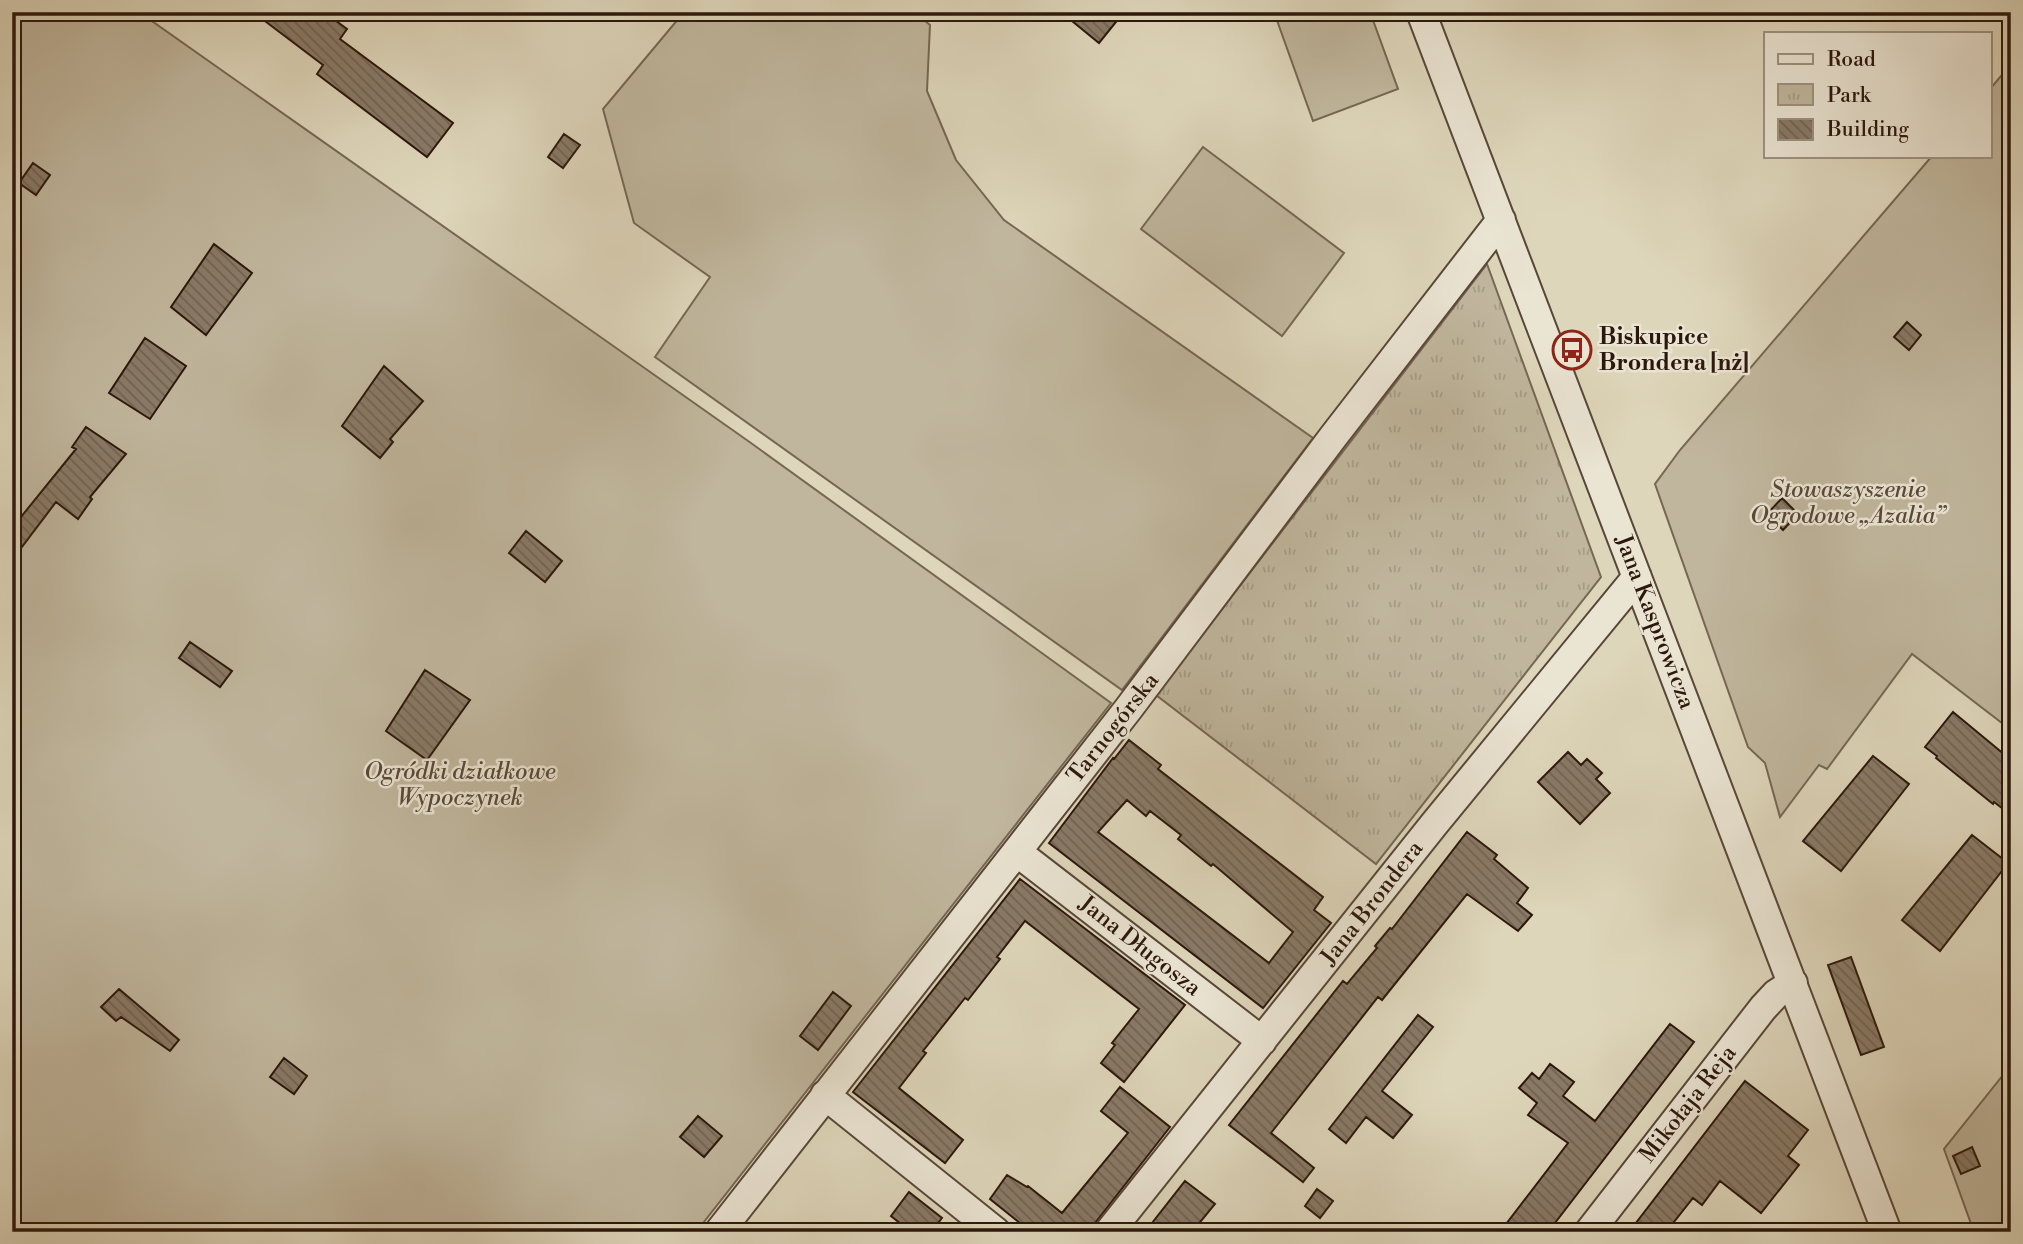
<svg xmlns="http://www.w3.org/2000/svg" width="2023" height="1244" viewBox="0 0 2023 1244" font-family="'Libre Bodoni',serif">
	<defs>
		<pattern id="park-tufts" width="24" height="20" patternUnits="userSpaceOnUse" patternTransform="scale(1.75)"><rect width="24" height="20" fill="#c0b69d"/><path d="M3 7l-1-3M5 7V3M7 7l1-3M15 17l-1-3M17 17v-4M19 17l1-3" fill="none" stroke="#a59c86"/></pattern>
		<pattern id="building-back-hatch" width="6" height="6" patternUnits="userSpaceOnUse" patternTransform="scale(1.75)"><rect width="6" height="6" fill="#897a67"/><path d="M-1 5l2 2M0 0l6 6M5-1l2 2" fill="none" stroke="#706353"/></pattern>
	</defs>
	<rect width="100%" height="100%" fill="#ded6bb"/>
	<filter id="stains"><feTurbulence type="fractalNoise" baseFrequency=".00286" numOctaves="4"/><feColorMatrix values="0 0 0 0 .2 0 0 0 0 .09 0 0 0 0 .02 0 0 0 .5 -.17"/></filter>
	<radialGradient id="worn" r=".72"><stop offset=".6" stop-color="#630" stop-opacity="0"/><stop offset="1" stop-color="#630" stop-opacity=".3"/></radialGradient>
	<path fill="#c0b69d" stroke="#766654" stroke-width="2" d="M12,12H139L751,443L1111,703L696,1232H12Z
		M684,12H914L930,25L927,91L956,160L1004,220L1313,438L1122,690L655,357L710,277L634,223L603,109Z
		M1274,12H1370L1398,89L1313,121Z
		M2011,64V730L1912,654L1827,769L1819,765L1780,817L1765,763L1748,747L1655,484L1680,450L1932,156H1990V89Z
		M1203,147L1344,253L1282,336L1141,229Z
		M2011,1065V1232H1974L1944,1149Z"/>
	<path fill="url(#park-tufts)" stroke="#766654" stroke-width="2" d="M1487,264L1601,577L1376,864L1156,695Z"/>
	<path fill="url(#building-back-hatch)" stroke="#2c170c" stroke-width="2" fill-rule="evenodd" d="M253,12H324L347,29L340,39L453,123L427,157L317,74L323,65Z
		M1061,12H1124L1099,43Z
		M564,134L580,145L563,168L548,157Z
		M33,163L50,175L36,195L19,183Z
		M214,244L252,273L206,335L171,307Z
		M1907,322L1921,335L1909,350L1894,337Z
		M145,338L186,366L150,419L109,393Z
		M384,366L423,401L390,439L393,442L380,458L342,426Z
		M86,427L126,454L90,497L92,499L78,519L56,502L12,560V528L76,449L72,447Z
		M1782,498L1798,514L1783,530L1767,514Z
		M526,531L562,561L545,582L509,553Z
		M190,642L232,671L220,687L179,658Z
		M425,670L470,700L427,760L386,731Z
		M1953,712L2011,760V815L1994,802L1993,804L1936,758L1937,756L1925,747Z
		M1129,740L1161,765L1158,769L1323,897L1314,910L1331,923L1263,1008L1049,843L1113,758L1114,759ZM1127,800L1146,816L1150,811L1181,835L1178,839L1211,866L1213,864L1293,932L1269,963L1098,832Z
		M1568,752L1581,765L1587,759L1602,773L1596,779L1610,793L1580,824L1538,782Z
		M1873,756L1909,784L1841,871L1803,841Z
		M1467,832L1497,855L1494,859L1528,888L1517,903L1532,915L1518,931L1467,894L1382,1000L1378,997L1271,1133L1314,1168L1303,1182L1229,1125L1343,981L1347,984L1377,948L1375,946L1390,928L1392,929Z
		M1972,835L2008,863L1940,951L1902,920Z
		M1020,879L1185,1005L1124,1082L1101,1063L1115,1045L1112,1043L1139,1009L1025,921L997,957L1000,959L968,1000L965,998L923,1051L926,1053L899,1088L963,1140L945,1163L853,1092Z
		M1851,957L1884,1047L1861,1055L1828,965Z
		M119,989L179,1040L170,1051L121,1017L116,1021L101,1007Z
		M833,992L851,1006L818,1050L800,1036Z
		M1418,1015L1433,1027L1382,1091L1412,1115L1393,1138L1366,1117L1346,1143L1329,1129Z
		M1670,1024L1694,1042L1548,1232H1500L1568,1143L1528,1115L1537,1103L1519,1088L1532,1073L1539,1079L1550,1064L1574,1082L1563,1096L1595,1121Z
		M284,1058L307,1076L294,1094L270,1077Z
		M1745,1081L1808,1130L1788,1156L1799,1165L1761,1213L1720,1181L1702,1205L1693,1198L1666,1232H1629Z
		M1120,1087L1170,1127L1088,1232H1031L990,1199L1007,1175L1027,1187L1028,1186L1062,1213L1128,1133L1101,1111Z
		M698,1116L722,1136L704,1157L680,1137Z
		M1972,1147L1980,1166L1961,1174L1953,1156Z
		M1185,1181L1215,1204L1192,1232H1145Z
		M1317,1189L1333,1201L1320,1218L1305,1206Z
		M909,1192L942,1218L931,1232H911L891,1216Z"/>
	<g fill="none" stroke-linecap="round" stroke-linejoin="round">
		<defs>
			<path id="minor" d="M1421,12L1887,1232
				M1017,852L1262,1041
				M825,1095L996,1232
				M719,1232L1129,708L1333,437L1501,220
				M1109,1232L1435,823L1637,577
				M1589,1232L1763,1008L1776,994L1793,983"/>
		</defs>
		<use href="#minor" stroke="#584738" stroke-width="32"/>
		<use href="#minor" stroke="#eae4d3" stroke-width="28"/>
	</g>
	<defs>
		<symbol id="bus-ring" viewBox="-11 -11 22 22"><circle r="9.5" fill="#eae4d3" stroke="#8f2418" stroke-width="1.5"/><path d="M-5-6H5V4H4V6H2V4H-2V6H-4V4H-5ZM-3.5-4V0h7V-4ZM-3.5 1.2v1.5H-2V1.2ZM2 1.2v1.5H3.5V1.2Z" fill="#8f2418"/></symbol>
	</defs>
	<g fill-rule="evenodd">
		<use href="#bus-ring" x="1550" y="328" width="44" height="44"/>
	</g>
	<g text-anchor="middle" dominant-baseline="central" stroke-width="5" stroke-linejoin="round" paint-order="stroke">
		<g font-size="23" font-weight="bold" fill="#2c170c" stroke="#eae4d3" text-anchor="start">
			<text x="1599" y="337">Biskupice<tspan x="1599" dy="26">Brondera [nż]</tspan></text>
		</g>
		<g font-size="23" font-style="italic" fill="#584738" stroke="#eae4d3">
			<text x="1848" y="490">Stowaszyszenie<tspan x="1848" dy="26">Ogrodowe „Azalia”</tspan></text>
			<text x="460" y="772">Ogródki działkowe<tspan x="460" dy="26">Wypoczynek</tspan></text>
		</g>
		<g font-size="23" fill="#2c170c" stroke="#eae4d3">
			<text transform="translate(1655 622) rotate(69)">Jana Kasprowicza</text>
			<text transform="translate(1113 728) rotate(-52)">Tarnogórska</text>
			<text transform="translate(1372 903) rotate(-52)">Jana Brondera</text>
			<text transform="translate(1140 946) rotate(38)">Jana Długosza</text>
			<text transform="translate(1688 1104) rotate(-52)">Mikołaja Reja</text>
		</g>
	</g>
	<rect width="2023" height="1244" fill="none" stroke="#ded6bb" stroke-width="42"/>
	<rect x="14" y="14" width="1995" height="1216" fill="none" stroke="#2c170c" stroke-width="3.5"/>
	<rect x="21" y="21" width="1981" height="1202" fill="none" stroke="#2c170c" stroke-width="2"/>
	<rect x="1764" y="32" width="228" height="126" fill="#eae4d3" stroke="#9e9283" stroke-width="2"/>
	<rect x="1778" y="54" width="35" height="10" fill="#eae4d3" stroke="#9e9283" stroke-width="2"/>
	<text x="1827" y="66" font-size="21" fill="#2c170c">Road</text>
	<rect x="1778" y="84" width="35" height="21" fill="url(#park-tufts)" stroke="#9e9283" stroke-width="2"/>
	<text x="1827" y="102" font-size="21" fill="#2c170c">Park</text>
	<rect x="1778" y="119" width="35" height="21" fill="url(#building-back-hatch)" stroke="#9e9283" stroke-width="2"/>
	<text x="1827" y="136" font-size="21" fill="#2c170c">Building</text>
	<rect width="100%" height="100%" filter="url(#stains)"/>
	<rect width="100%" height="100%" fill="url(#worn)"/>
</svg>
